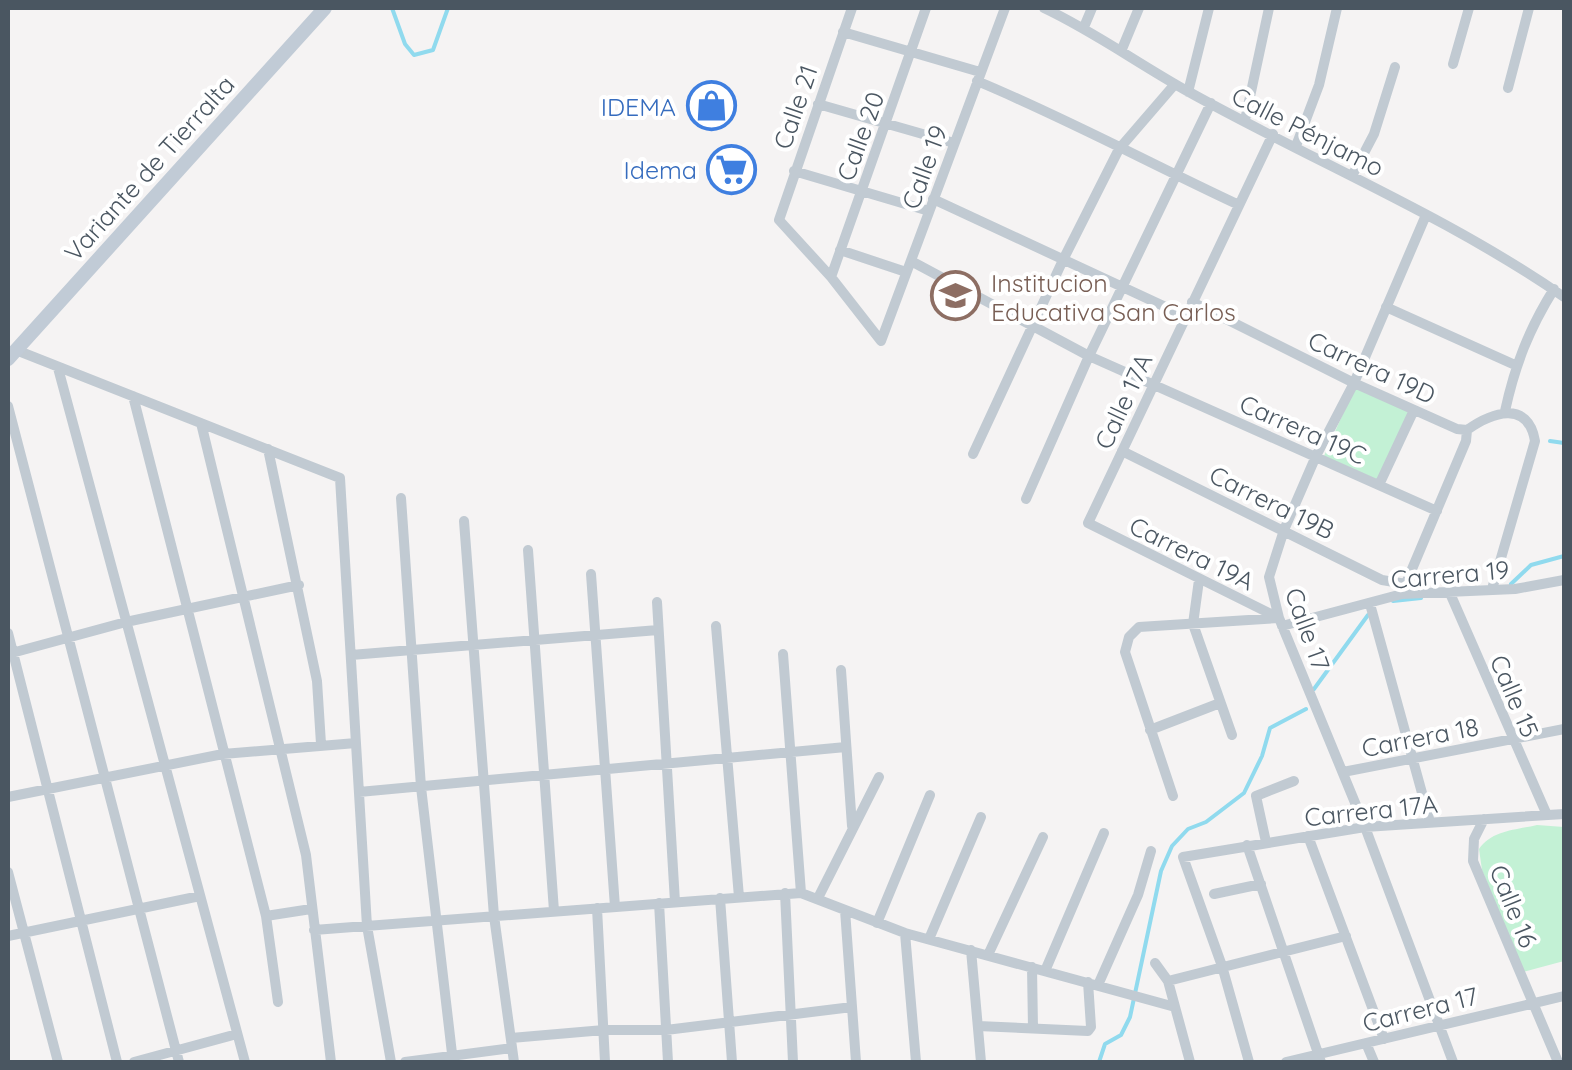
<svg xmlns="http://www.w3.org/2000/svg" width="1572" height="1070" viewBox="0 0 1572 1070" font-family="Quicksand,sans-serif">
	<rect width="100%" height="100%" fill="#f5f3f3"/>
	<path fill="#c3f1d5" d="M1355,387L1409,412L1378,480L1324,456Z
		M1537,825L1564,827V961L1523,972L1482,870L1479,849C1492,830 1516,830 1537,825Z"/>
	<g fill="none" stroke-linecap="round" stroke-linejoin="round">
		<path stroke="#90daee" stroke-width="4" d="M392,8L405,44L414,55L433,50L448,8
			M1550,441L1564,443
			M1511,584L1531,565L1564,556
			M1393,601L1421,598
			M1314,689L1368,615
			M1099,1062L1105,1044L1121,1035L1130,1017L1161,871L1172,846L1188,829L1206,822L1244,793L1262,756L1270,728L1306,709"/>
		<path stroke="#c1cad2" stroke-width="10" d="M852,8L779,220L831,277L881,341
			M1044,8C1095,32 1140,65 1189,92C1313,161 1447,216 1564,297
			M1084,27L1092,8
			M843,32L980,72
			M1122,49L1139,8
			M1453,64L1469,8
			M977,81C1066,118 1151,164 1239,205
			M1508,88L1529,8
			M1188,92L1209,8
			M818,104L954,143
			M1245,120L1269,8
			M1273,134L1088,523L1279,618
			M1296,146L1319,85L1337,8
			M794,171L929,211
			M1352,176L1374,134L1395,67
			M933,199L1185,316
			M1426,215L1354,383L1316,456L1284,530L1269,577L1279,618L1365,827L1453,1062
			M840,250L906,272
			M911,261L1089,356L1437,511
			M831,277L926,8
			M1192,302L1354,383L1457,429L1467,430C1491,413 1528,399 1535,441L1492,589
			M1386,307L1515,365
			M881,341L1005,8
			M16,350L340,478L367,926L391,1062
			M58,368L245,1062
			M133,396L266,916L278,1002
			M8,406L179,1062
			M1505,411C1515,365 1529,329 1554,289
			M201,423L306,855L331,1062
			M268,449L317,681L321,744
			M1122,451L1382,580L1406,584
			M973,454L1063,260L1119,149L1175,84
			M1379,485L1414,410
			M401,498L421,787L453,1062
			M1026,499L1089,356L1211,103
			M464,521L494,916L514,1062
			M528,550L554,911
			M591,574L615,907
			M1199,580L1193,624L1232,735
			M1404,588L1466,441L1467,430
			M1449,591L1547,815
			M657,602L675,902
			M1370,604L1430,822
			M716,626L739,897
			M1282,626L1402,594L1515,589L1564,580
			M8,633L117,1062
			M8,654L126,622L299,585
			M783,654L801,893
			M351,655L658,630
			M841,670L852,826
			M1150,730L1220,703
			M1343,772L1564,729
			M359,792L846,747
			M1173,796L1125,652L1129,637L1139,627L1278,618
			M8,797L223,754L356,743
			M1484,819L1474,839L1473,861L1558,1062
			M1308,836L1384,1039
			M1266,842L1256,796L1294,781
			M1247,845L1321,1062
			M8,872L58,1062
			M785,893L793,1062
			M1214,894L1261,884
			M720,898L732,1062
			M818,898L879,777
			M659,903L668,1062
			M597,908L605,1062
			M845,910L856,1062
			M266,916L311,909
			M877,923L930,795
			M314,930L801,893L905,933L1175,1007
			M905,933L916,1062
			M8,936L200,896
			M929,939L981,817
			M971,950L981,1062
			M988,955L1043,837
			M1155,963L1168,981L1190,1062
			M1032,967L1033,1028
			M1045,971L1104,833
			M1168,981L1346,936
			M1098,985L1138,895L1151,851
			M978,1026L1088,1031L1091,1027L1088,982
			M511,1038L604,1030H666L852,1007
			M1366,1043L1374,1062
			M134,1062L237,1034
			M405,1062L512,1048
			M1249,1062L1222,966L1183,857L1365,827L1564,814
			M1286,1062L1564,996"/>
		<path stroke="#c1cbd6" stroke-width="14" d="M8,359L325,8"/>
	</g>
	<defs>
		<symbol id="shop-ring" viewBox="-11 -11 22 22"><circle r="9.5" fill="#fff" stroke="#3f7fe0" stroke-width="1.5"/><path d="M-5-2.5h2.3a2.7 3.5 0 0 1 5.4 0H5L5.5 6h-11ZM-1.5-2.5h3a1.5 2.3 0 0 0-3 0Z" fill="#3f7fe0"/></symbol>
		<symbol id="supermarket-ring" viewBox="-11 -11 22 22"><circle r="9.5" fill="#fff" stroke="#3f7fe0" stroke-width="1.5"/><path d="M-6-5.5h2.5l.6 2H6L4.5 2H-2.5L-4.4-4H-6ZM-1.5 3.2a1.3 1.3 0 1 0 .1 0ZM3 3.2a1.3 1.3 0 1 0 .1 0Z" fill="#3f7fe0"/></symbol>
		<symbol id="school-ring" viewBox="-11 -11 22 22"><circle r="9.5" fill="#fff" stroke="#8d6e63" stroke-width="1.5"/><path d="M0-5L7-2L0 1L-7-2ZM-4 1L0 2.5L4 1V4Q0 6-4 4Z" fill="#8d6e63"/></symbol>
	</defs>
	<g fill-rule="evenodd">
		<use href="#shop-ring" x="684" y="78" width="55" height="55"/>
		<use href="#supermarket-ring" x="704" y="142" width="55" height="55"/>
		<use href="#school-ring" x="928" y="268" width="55" height="55"/>
	</g>
	<g text-anchor="middle" dominant-baseline="central" stroke-width="8" stroke-linejoin="round" paint-order="stroke">
		<g font-size="25" fill="#366cbe" stroke="#fff" text-anchor="end">
			<text x="676" y="106">IDEMA</text>
			<text x="697" y="169">Idema</text>
		</g>
		<g font-size="25" fill="#4a5661" stroke="#fff">
			<text transform="translate(795 107) rotate(-71)">Calle 21</text>
			<text transform="translate(1308 131) rotate(27)">Calle Pénjamo</text>
			<text transform="translate(860 136) rotate(-70)">Calle 20</text>
			<text transform="translate(924 167) rotate(-70)">Calle 19</text>
			<text transform="translate(149 168) rotate(-48)">Variante de Tierralta</text>
			<text transform="translate(1372 367) rotate(25)">Carrera 19D</text>
			<text transform="translate(1123 401) rotate(-65)">Calle 17A</text>
			<text transform="translate(1303 429) rotate(24)">Carrera 19C</text>
			<text transform="translate(1272 502) rotate(26)">Carrera 19B</text>
			<text transform="translate(1192 553) rotate(26)">Carrera 19A</text>
			<text transform="translate(1450 574) rotate(-5)">Carrera 19</text>
			<text transform="translate(1308 629) rotate(70)">Calle 17</text>
			<text transform="translate(1515 696) rotate(67)">Calle 15</text>
			<text transform="translate(1420 737) rotate(-11)">Carrera 18</text>
			<text transform="translate(1371 810) rotate(-6)">Carrera 17A</text>
			<text transform="translate(1514 906) rotate(68)">Calle 16</text>
			<text transform="translate(1420 1009) rotate(-14)">Carrera 17</text>
		</g>
		<g font-size="25" fill="#785e54" stroke="#fff" text-anchor="start">
			<text x="991" y="282">Institucion<tspan x="991" dy="29">Educativa San Carlos</tspan></text>
		</g>
	</g>
	<rect width="1572" height="1070" fill="none" stroke="#4a5661" stroke-width="20"/>
</svg>
